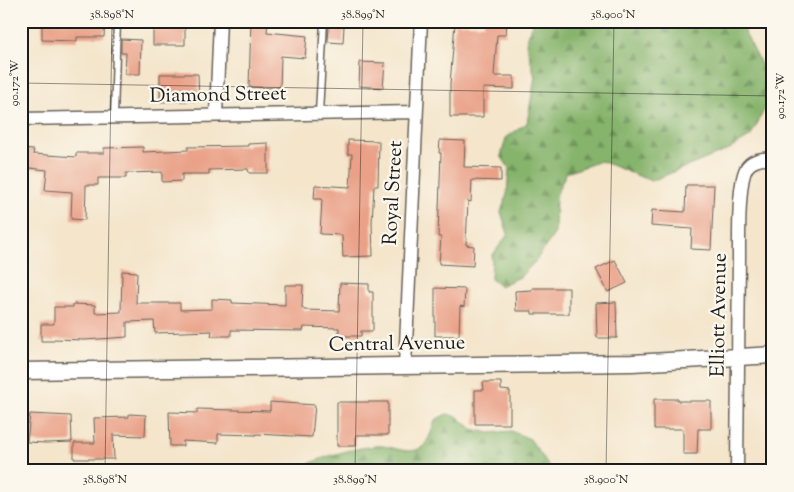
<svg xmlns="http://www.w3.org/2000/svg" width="794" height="492" viewBox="0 0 794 492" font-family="'Sorts Mill Goudy',serif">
	<defs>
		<pattern id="forest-firs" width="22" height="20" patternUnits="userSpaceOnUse" patternTransform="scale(1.25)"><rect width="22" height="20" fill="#86b46c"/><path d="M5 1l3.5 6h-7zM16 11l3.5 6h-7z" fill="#6d9258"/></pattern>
	</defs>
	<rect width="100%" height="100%" fill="#fbf7ec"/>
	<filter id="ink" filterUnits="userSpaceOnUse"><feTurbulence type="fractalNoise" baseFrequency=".02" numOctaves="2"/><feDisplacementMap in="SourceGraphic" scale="10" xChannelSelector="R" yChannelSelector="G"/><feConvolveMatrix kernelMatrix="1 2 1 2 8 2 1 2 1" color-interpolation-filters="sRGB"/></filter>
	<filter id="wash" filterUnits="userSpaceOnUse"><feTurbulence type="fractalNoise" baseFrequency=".0096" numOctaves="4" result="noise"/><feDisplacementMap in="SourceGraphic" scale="20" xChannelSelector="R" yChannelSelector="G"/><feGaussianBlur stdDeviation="1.12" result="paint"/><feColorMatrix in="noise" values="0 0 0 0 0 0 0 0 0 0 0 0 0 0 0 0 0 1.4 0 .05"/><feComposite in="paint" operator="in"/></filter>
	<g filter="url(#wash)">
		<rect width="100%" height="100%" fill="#f4e5cb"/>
		<path fill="url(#forest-firs)" stroke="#516844" d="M533,21H739L762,66L766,106L751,136L728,150L651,181L601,161L566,173L556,195L555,233L534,263L520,277L500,286L491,279L492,256L508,234L501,212L507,194L509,168L501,156L506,138L527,123L535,77L526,43Z
			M447,414L458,417L472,429L490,433L511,431L530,439L549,466L548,471H298C313,458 355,448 375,446C390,444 406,456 421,448C429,442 432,430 435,420Z"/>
		<g id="blocks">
			<path fill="#eaa188" d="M42,21H105L104,37H77V41L42,40Z
				M251,21H268L267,32L307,36L305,58L281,56L280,88L249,87Z
				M484,21H507L506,35H497L494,76H514V89L483,88V117H450V84L455,23L484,25Z
				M153,22H185V45H153Z
				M329,26H344L343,43L328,42Z
				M121,39L141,40L140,74H125L126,53H121Z
				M360,62L385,63L383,88L359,86Z
				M160,74H198L199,101L160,102Z
				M348,140L379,141L378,186H374L372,223L373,256L343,257L342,235L320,234L322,199H314L315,185L350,187L352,154H348Z
				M440,140L465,141L464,167L501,168V181L472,180L471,202L468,201L466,245L474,246L473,266L439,264L441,237H438L441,153H439Z
				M268,143V173H249L248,169L209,170V174H182V181L162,182V172L126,173V178H98V185H86L85,220L71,219L72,192L45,190L47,170L21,167V149L34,150L33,154L76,157V153H104V148L143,147V152L188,150V147L248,146V144Z
				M686,185H714L711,250L691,249L692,229L651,226L652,210L685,212Z
				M615,260L627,283L608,292L596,269Z
				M122,271L137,272L136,303H180V310L212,309V299L232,300V303L285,305V285H303L302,308H304V310L339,311L340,283L369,284V292H373V331H361V336H339V328L304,327L303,331L231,330V336H211L212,331L155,333L154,321L127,322V337L85,340L54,339V341H41V324H54V307H73V304L95,305V313L121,312Z
				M435,288L465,289L464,307L460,306L459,336H435Z
				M532,288H569V314H532V311H516L515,291L532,290Z
				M616,302L617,338H597L596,303Z
				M483,382H501V390L510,391V424H475V390H484Z
				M654,399H678V401H711V429H698L697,454H683V429H654Z
				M270,402L315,405L312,437L256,434V435L218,434V443L183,441V446H170L169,412L197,413V409L270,411Z
				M337,402H388V435H356V446H337Z
				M30,414L71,416L72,442L46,443L27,442Z
				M129,414L146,415L145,436L113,435L114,459H74V443H95L94,418L129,417Z"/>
		</g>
	</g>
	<g filter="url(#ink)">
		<use href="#blocks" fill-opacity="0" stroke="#686259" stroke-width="1"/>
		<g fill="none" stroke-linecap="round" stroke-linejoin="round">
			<defs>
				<path id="service" d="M319,113L324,21
					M114,117L117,21"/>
				<path id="minor" d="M216,115L220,21
					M21,119L416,112
					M405,366L421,21
					M737,471C738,399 738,328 739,256C739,237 738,184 746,169C751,159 763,159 773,158"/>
				<path id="tertiary" d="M21,371L632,363L773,355"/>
			</defs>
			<use href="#service" stroke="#686259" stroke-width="9"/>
			<use href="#minor" stroke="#686259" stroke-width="15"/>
			<use href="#tertiary" stroke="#686259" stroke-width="19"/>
			<use href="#service" stroke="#fff" stroke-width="6"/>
			<use href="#minor" stroke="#fff" stroke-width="12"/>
			<use href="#tertiary" stroke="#fff" stroke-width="16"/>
		</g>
	</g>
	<path fill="none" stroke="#1c1c1c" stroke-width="1" stroke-opacity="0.45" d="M21,83L773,96M105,471L112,21M355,471L363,21M606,471L614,21"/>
	<g text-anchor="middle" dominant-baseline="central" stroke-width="4.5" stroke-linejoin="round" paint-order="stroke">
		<g font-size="20" fill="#1c1c1c" stroke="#fbf7ec">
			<text transform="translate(218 96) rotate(-1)">Diamond Street</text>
			<text transform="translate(394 193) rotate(-87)">Royal Street</text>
			<text transform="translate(720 315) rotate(-89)">Elliott Avenue</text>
			<text transform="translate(397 345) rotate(-1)">Central Avenue</text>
		</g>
	</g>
	<rect width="794" height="492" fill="none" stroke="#fbf7ec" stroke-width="55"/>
	<rect x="28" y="28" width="738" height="436" fill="none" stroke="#1c1c1c" stroke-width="2"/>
	<g font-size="12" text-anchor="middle" fill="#1c1c1c">
		<text x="112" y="18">38.898°N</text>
		<text x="363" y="18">38.899°N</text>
		<text x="613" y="18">38.900°N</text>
		<text transform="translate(14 83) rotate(-90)" y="4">90.172°W</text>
		<text transform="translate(780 96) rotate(-90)" y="4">90.172°W</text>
		<text x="105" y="483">38.898°N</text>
		<text x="355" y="483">38.899°N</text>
		<text x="606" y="483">38.900°N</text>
	</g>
</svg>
